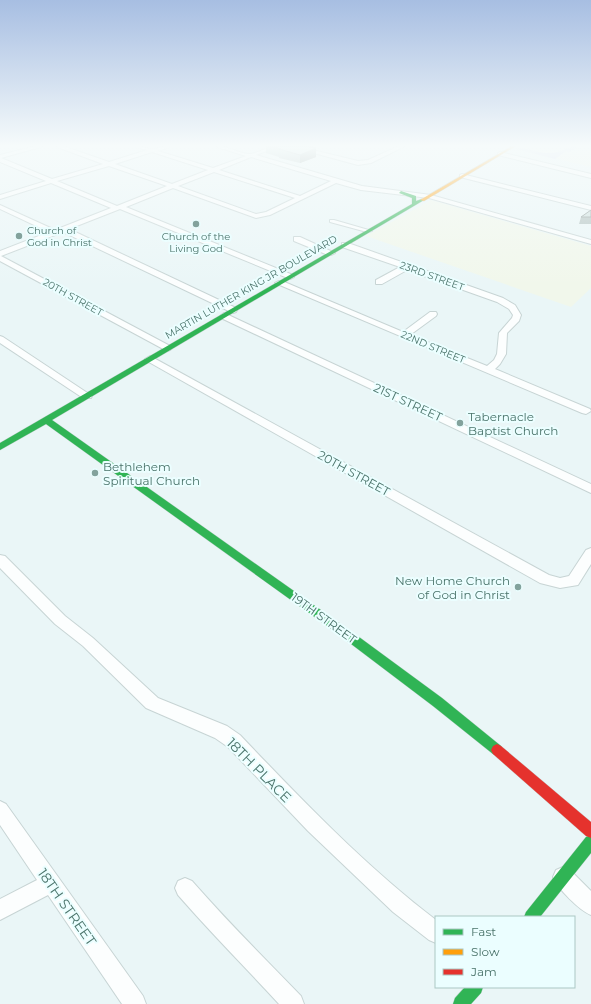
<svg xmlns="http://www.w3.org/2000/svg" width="591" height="1004" viewBox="0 0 591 1004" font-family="Montserrat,sans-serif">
	<rect width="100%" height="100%" fill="#eaf6f7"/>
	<path fill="#f1f7eb" d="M518,146H591V167L520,150L515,148Z
		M431,200L591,246V288L571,307L366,236Z"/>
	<path fill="#d5daef" d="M572,146L580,148L572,150L570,152L566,151L555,159L516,149L521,148C544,152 549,158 572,146Z"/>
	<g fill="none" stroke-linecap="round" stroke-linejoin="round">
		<defs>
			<path id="street" d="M36,146H44L1,158L52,179L103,164L57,147V146H63L109,162L147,150L136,147V146C141,146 147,149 152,149C158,149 163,146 169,146V147L158,151L213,168L246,156L217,147V146C228,146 240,154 250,154C259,153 268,146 277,146V147L256,155L362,186L431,195L591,240V244L429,198L361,190L336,183L270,215L256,218L173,188L126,207L293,275L294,277L290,279L120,209L69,229L236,308L237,310L236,312L233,313L63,232L1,256L170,346L172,348L170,350L167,351L0,261V251L49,232L0,209V205L55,230L111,208L51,183L0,199V195L46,181L0,162V155ZM152,152L208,170L172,184L115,164ZM251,157L331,181L300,196L219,170ZM109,166L167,186L117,206L57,181ZM214,172L295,198L266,212L256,214L178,186Z
				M288,146H296L358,161L368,160L399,146H405L371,163L358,165Z
				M500,152L591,174V178L498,155V153Z
				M462,174L591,206V210L460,177V175Z
				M330,220H334L372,231L367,232L330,222Z
				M294,237H300L335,253L331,255H328L294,241Z
				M342,243H348L503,298L515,305L521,315L519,321L507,333L506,354L500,364L495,369L590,409L591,411L586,414L582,413L275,283L279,281H282L403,332L430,312H436L437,314L436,316L410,335L487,366L494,360L497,354L499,333L512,318L513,315L509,309L497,302L407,270L382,284H376V280L400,267L342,247Z
				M224,313L591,484V493L221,318L220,316Z
				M0,336L3,337L92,396L91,398H83L0,343Z
				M150,356L549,575L560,578L569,576L586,550L591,548V564L578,585L560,588L540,583L147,361L145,359Z
				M0,555L5,556L65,616L93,638L158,698L227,726L240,735C302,800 365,866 436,920V943L429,940L393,912L308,831L228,747L215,738L146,708L83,646L55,624L0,568Z
				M0,801L6,804L143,996L146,1004H122L48,895L0,920V899L37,880L0,825Z
				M563,867L570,870L591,891V915C579,910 558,889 553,877L556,870Z
				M185,878L192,881C227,921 264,958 301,996L304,1004H279C245,967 210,932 178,895L175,888L178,881Z"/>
			<path id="fast" d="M401,191L416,196V201L422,199L424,200L52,420L359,637L442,698L501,746L503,750L501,754L497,756L493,754L433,706L330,628L46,424L0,450V443L412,204V198L399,193Z
				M591,835V853L540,917H524L526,912L586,837Z
				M465,987H483L481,993L471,1004H453L455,998Z"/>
			<path id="slow" d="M512,146H516L424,201L420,200Z"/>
			<path id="jam" d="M497,744L501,746L591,822V838L586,836L493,754L491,750L493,746Z"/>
		</defs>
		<use href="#street" stroke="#c7d4d4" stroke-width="2"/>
		<use href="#fast" stroke="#c4d3d1" stroke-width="1"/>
		<use href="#slow" stroke="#c4d3d1" stroke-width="1"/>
		<use href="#jam" stroke="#c4d3d1" stroke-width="1"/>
		<use href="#street" fill="#fcfefe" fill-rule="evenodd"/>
		<use href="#fast" fill="#30b455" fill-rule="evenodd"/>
		<use href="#slow" fill="#ff9f0a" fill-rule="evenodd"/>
		<use href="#jam" fill="#e5322d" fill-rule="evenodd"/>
	</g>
	<path fill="#b2c1bf" d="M266,146H305L316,148V157L300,163L279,158V157L266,153Z
		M591,210V224H579L581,217Z"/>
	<path fill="#919d9b" d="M316,148V157L300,163V155Z"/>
	<path fill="#cfe0de" stroke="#919d9b" d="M269,146H305L316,148L300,155L279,149H281Z
		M591,210V217H581Z"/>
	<linearGradient id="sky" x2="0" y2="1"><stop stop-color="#a7bee2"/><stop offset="0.51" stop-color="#f6fbfb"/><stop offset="1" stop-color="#f6fbfb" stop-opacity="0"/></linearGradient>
	<rect width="591" height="286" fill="url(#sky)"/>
	<g fill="#83a29c" stroke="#ebfeff" stroke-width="1.5">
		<circle cx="196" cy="224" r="4"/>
		<circle cx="19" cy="236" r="4"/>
		<circle cx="460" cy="423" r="4"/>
		<circle cx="95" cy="473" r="4"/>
		<circle cx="518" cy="587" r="4"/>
	</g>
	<g text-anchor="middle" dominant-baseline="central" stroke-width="4" stroke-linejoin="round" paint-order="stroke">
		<g font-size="10" fill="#4b746b" stroke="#ebfeff" text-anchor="start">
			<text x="27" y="230">Church of<tspan x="27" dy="12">God in Christ</tspan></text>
			<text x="196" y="236" text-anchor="middle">Church of the<tspan x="196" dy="12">Living God</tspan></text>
		</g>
		<g font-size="10" fill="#4b746b" stroke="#ebfeff">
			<text transform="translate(432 276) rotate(20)">23RD STREET</text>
			<text transform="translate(251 287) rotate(-30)">MARTIN LUTHER KING JR BOULEVARD</text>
			<text transform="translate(73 297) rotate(29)">20TH STREET</text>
			<text transform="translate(433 347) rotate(23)">22ND STREET</text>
		</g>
		<g font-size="12" fill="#4b746b" stroke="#ebfeff">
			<text transform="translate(408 402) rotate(25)">21ST STREET</text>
			<text transform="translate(354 473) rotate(29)">20TH STREET</text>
			<text transform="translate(324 618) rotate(36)">19TH STREET</text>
		</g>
		<g font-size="12" fill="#4b746b" stroke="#ebfeff" text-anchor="start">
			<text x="468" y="416">Tabernacle<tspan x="468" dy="14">Baptist Church</tspan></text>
			<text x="103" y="466">Bethlehem<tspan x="103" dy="14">Spiritual Church</tspan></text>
			<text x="510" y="580" text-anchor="end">New Home Church<tspan x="510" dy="14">of God in Christ</tspan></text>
		</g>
		<g font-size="14" fill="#4b746b" stroke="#ebfeff">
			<text transform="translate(259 770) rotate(45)">18TH PLACE</text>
			<text transform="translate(67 907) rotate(55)">18TH STREET</text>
		</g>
	</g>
	<rect x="435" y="916" width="140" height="72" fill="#ebfeff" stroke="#abc7c4"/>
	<rect x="443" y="929" width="20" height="6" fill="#30b455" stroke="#abc7c4"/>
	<text x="471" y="936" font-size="12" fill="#4b746b">Fast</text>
	<rect x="443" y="949" width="20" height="6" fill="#ff9f0a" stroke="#abc7c4"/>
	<text x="471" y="956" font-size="12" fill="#4b746b">Slow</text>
	<rect x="443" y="969" width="20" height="6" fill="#e5322d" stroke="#abc7c4"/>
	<text x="471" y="976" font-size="12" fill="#4b746b">Jam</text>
</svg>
